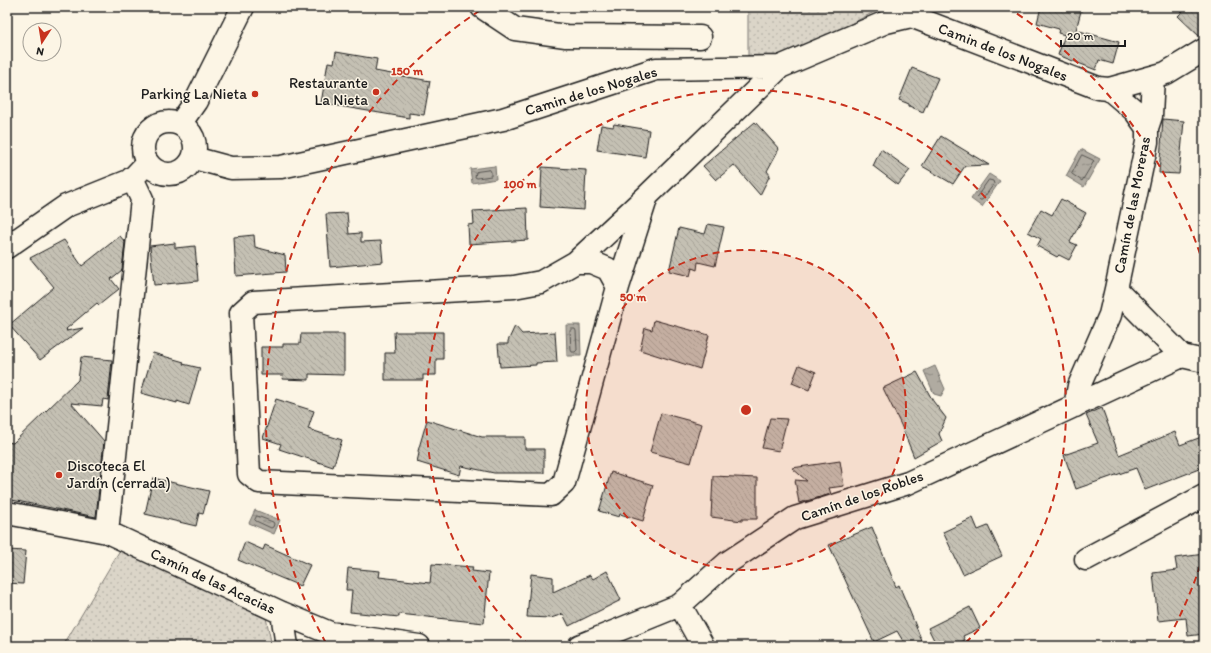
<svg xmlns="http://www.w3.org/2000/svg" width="1211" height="653" viewBox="0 0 1211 653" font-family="Itim,sans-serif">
	<defs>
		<pattern id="grass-dots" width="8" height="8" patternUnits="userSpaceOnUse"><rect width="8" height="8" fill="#dbd5c8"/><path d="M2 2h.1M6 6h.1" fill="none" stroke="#bbb6ab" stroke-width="1.8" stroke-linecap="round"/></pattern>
		<pattern id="water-ripples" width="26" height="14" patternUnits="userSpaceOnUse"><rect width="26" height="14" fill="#b0aba1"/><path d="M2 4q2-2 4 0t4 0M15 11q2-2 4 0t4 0" fill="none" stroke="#8e8a82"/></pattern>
		<pattern id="building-back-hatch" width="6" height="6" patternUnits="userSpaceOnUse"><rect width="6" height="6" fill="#c4c0b3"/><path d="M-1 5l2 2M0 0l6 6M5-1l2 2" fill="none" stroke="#a8a499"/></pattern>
	</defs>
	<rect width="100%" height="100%" fill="#fcf5e5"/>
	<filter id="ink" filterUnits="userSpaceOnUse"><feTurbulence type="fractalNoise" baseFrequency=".025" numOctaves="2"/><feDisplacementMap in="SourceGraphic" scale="8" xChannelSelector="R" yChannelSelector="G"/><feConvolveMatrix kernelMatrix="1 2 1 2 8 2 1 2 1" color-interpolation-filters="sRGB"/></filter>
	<g filter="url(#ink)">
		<path fill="url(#grass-dots)" stroke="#7c7872" d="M748,7H878L876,11L788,56H748Z
			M120,550L265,613L272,646H63Z"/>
		<path fill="url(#water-ripples)" stroke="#75726c" d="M1081,149L1100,159L1084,187L1066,176Z
			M495,166L496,179L472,183L470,169Z
			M989,174L1000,181L982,207L971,199Z
			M566,325H580L581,356H567Z
			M935,366L945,389L941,396L934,394L924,371Z
			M255,510L280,520L274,534L249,523Z"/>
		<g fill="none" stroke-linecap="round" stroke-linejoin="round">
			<path stroke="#575551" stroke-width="1" d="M1082,155L1093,160L1094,161L1082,181L1072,174Z
				M490,170L491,172V176L477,178L475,177L476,172Z
				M989,180L993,181L994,184L982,200H980L977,197Z
				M572,329H575L576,331L577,350L575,352H572L571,350L570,331Z
				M257,516L273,522L274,524L273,527L271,528L256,521L255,520Z"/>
		</g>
		<path fill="url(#building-back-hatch)" stroke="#1c1c1c" d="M1041,7H1082L1076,30L1119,42L1113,64L1099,60L1096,70L1058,55L1065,35L1058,33L1059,29L1037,23Z
			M1187,7H1197L1204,14V38H1201L1178,16Z
			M336,52L377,59L375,71L430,81L424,115L409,113V118L321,103L328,62L334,63Z
			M912,68L938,78L923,112L909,106V104L899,100Z
			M1163,119L1184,121L1179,174L1159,173Z
			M755,122L779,149L767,171L770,175L760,195L734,165L716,180L703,166Z
			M614,124L649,130L645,157L597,150L601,125L613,127Z
			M941,136L989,165L965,166L953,184L922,166Z
			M881,149L910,170L898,185L873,166Z
			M542,167L586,170L584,210L540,207Z
			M1061,199L1086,213L1070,242L1077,245L1069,260L1059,255L1057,257L1037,246L1041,239L1028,232L1041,209L1052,215Z
			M527,208L528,240L469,244L468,225L474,224L473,211Z
			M347,213L349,234L361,233V242L381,241L383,262L330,267L326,214Z
			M708,224L724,227L715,266L698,262L697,270L692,268L690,276L669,271L679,228L705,234Z
			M254,235L255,247L285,255L286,272L236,276L234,237Z
			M120,236L125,242L122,270L111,279L119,289L99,305L97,303L66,329L67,330L66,331L83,328L40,360L9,325L54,287L30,258L64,240L82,266Z
			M175,243V248L195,246L198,281L154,285L150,246Z
			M654,320L709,335L700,369L640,350L645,328L652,330Z
			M515,326L522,334L555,332L557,362L536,363V365L500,367L498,344H508V341Z
			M394,332H443V359H436V375H423V380H385V353H395Z
			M301,334H344V375L309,374V380L282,379L283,375H261V347H283V344H300Z
			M153,353L184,362L183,364L200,368L189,405L177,401V403L141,393Z
			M81,357L112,360L108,400L103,399L102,406L71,403L104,441L96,517L7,499V442L13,443L78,380Z
			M799,365L816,372L809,390L792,383Z
			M917,372L933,401L946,418L939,434L942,441L914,457L901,425L883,388Z
			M276,399L314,411L308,429L342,440L333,467L279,449L281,444L263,438Z
			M1102,408L1119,455L1175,432L1180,445L1204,436V467L1145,490L1136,468L1076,489L1064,455L1098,443L1086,415Z
			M661,413L702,424L691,463L650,452Z
			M770,418L787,419L779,451L762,448Z
			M427,420L482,437H525V449H544V473H494L461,466L459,475L417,462L419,453L418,451Z
			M840,461L844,486L829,488L831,494L799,503L795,480L807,481L792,468Z
			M611,472L653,485L643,521L620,514L619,517L599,511Z
			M713,476L757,478V519H742V521L711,517Z
			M153,478L209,491L203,514L199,513L196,526L145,514Z
			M973,518L978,530L988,526L1002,556L963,574L943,532Z
			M872,527L896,587L899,585L924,646H906L897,631L874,642L829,545Z
			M245,542L263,550L265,545L310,565L300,586L238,560Z
			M7,550L26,551L23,584L7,583Z
			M1204,554V634L1188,636L1186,618L1158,621L1153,573L1177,570L1175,558Z
			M432,564L473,567L472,571L489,573L484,623L399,614V617L350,612L352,590H346L348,568L380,571L379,577L430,583Z
			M607,571L621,600L569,626L563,614L551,618L527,617L531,574L553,577V592L590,575L593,579Z
			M970,607L980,628L963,636L965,640L953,646H937L928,628Z"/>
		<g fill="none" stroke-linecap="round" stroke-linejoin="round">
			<defs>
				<path id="minor" d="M482,7L515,29L566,36L700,37
					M1109,89L1135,111L1147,128V142L1116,289L1182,356
					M143 148a26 26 0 1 1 52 0a26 26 0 1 1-52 0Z
					M180,124L196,101L243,7
					M1147,128L1151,116L1153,77
					M194,158L231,168L281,167L503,119L656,69L780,67L886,22L911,16L1098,88L1109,89L1166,73L1204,50
					M647,196L618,287L564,483L551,495L259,482L249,474L241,313L253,302L514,287L541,282L576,262L647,196L780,67
					M7,247L66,206L131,180L147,163
					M576,262H591L608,269L618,287
					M1075,406L1079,386L1110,315L1116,289
					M7,513L107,532L282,613L330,633L419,646
					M107,532L142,199L132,178
					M1086,559L1204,496
					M680,605L703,646
					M282,613L287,646
					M579,646L680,605L727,563L795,518L908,483L1182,356L1204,361"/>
			</defs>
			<use href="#minor" stroke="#1c1c1c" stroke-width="25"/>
			<use href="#minor" stroke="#fcf5e5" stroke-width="22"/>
		</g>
	</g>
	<circle cx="746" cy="410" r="160" fill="#c8321e" fill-opacity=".12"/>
	<g fill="none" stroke="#c8321e" stroke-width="2" stroke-dasharray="7 5">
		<circle cx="746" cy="410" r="160"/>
		<path d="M530 646A320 320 0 1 1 962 646"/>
		<path d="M1204 554A480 480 0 0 1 1166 643M326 643A480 480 0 0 1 485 7M1007 7A480 480 0 0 1 1204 266"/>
	</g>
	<g fill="#c8321e" stroke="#fcf5e5" stroke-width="1.5">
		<circle cx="376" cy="92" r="4"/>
		<circle cx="255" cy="94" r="4"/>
		<circle cx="59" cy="475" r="4"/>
	</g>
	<g text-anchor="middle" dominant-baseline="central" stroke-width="3" stroke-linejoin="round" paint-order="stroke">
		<g font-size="15" fill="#1c1c1c" stroke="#fcf5e5">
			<text transform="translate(1003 52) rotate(21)">Camin de los Nogales</text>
			<text transform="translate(591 91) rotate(-17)">Camin de los Nogales</text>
			<text transform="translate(1132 205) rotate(-79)">Camín de las Moreras</text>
			<text transform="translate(862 496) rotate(-19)">Camín de los Robles</text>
			<text transform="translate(213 581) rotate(25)">Camín de las Acacias</text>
		</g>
		<g font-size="15" fill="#1c1c1c" stroke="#fcf5e5" text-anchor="end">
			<text x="368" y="83">Restaurante<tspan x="368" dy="17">La Nieta</tspan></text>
			<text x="247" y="94">Parking La Nieta</text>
			<text x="67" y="466" text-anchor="start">Discoteca El<tspan x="67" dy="17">Jardín (cerrada)</tspan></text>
		</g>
	</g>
	<circle cx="746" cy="410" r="6" fill="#c8321e" stroke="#fcf5e5" stroke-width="2"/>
	<g font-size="12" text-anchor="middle" font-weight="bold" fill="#c8321e" stroke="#fcf5e5" stroke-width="3" stroke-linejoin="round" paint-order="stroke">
		<text x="407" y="75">150 m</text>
		<text x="520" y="188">100 m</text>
		<text x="633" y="301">50 m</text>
	</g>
	<rect width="1211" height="653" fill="none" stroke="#fcf5e5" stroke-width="24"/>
	<rect x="12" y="12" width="1187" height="629" fill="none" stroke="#1c1c1c" stroke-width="1.5" filter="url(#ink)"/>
	<g transform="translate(42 42) rotate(192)"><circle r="19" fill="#fcf5e5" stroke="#a29e95"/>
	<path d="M0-3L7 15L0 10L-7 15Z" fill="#c8321e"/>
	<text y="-6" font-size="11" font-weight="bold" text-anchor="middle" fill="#1c1c1c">N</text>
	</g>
	<path d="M1061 40v6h64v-6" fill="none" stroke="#1c1c1c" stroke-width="2"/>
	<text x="1067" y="40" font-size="12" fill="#1c1c1c" stroke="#fcf5e5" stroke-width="3" paint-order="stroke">20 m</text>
</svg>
